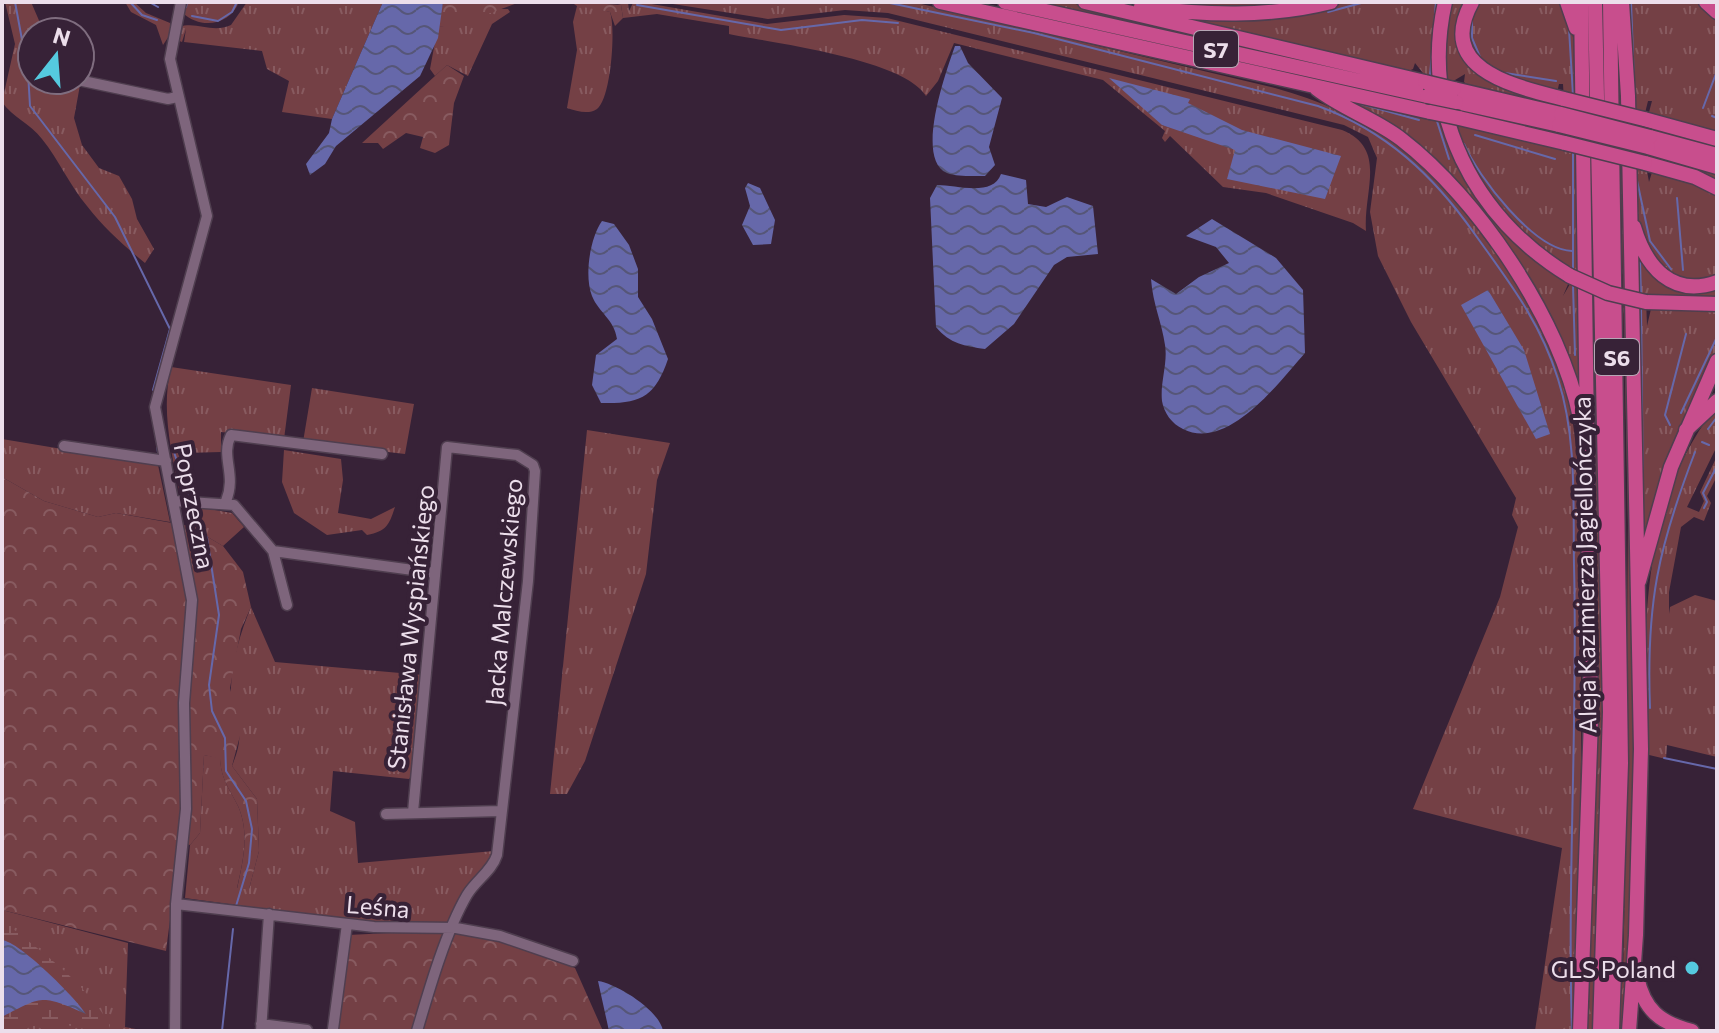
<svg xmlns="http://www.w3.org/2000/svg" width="1719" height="1033" viewBox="0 0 1719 1033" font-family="Commissioner,sans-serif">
	<defs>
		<pattern id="grass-tufts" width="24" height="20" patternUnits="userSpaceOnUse" patternTransform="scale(2)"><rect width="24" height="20" fill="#744045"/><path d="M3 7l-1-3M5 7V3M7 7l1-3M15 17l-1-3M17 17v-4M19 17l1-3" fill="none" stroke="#885b60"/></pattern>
		<pattern id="forest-crowns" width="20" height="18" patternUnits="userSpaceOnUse" patternTransform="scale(2)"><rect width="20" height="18" fill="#744045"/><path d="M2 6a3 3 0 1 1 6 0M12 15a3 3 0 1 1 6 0" fill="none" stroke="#885b60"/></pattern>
		<pattern id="wetland-marsh" width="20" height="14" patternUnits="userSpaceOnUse" patternTransform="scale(2)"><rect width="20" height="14" fill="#744045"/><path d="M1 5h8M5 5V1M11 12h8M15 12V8" fill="none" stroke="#885b60"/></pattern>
		<pattern id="water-waves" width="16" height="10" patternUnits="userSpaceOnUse" patternTransform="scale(2)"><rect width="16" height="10" fill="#6668aa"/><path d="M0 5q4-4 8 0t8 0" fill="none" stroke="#565678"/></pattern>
	</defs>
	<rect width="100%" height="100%" fill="#372237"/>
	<path fill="url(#grass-tufts)" fill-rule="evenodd" d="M5,2H31L44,32H32V80H63L80,85L74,118L82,145L99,168L119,176L132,199L137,219L154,249L145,263C124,246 104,228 87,206C70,186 59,160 42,139C30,123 13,118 2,102L15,44Z
		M125,2H134L146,13L170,23L171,33L163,45L156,25L131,12Z
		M184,2H239C230,25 201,30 183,13Z
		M247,2H383L332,119L282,112L289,81L267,69L262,51L184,42L186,29L182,42L177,40L179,27C197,21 212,34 231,25Z
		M571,2L610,12C616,28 611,99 597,109C588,115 577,111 567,108L577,50L573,22L577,6Z
		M611,2H628L629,11L633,3L640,2L767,24L844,15L887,18L1342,130C1388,149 1363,191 1366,231L1353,223L1266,193L1223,187L1170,136L1165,142L1162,138L1165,131L1103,80L954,43L938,81L926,96C904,59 773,43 729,34V26L657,14L623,18L621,5Z
		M660,2H913L1275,88C1366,113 1422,155 1478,230C1505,266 1537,304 1553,346C1583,425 1580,507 1580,590C1581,667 1582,743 1580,820C1578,890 1573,961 1576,1031H1535L1562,848L1413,809L1500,597L1518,527L1512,515L1516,498L1411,322L1378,256L1370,212L1377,158L1368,137L1344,125L888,13L845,10L768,19Z
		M959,2H976L1428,102L1426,91L1023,2H1067L1425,86L1423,73L1415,63L1413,69L1406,72L1188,19L1270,17L1345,2H1439C1418,118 1468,222 1569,282L1563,296L1570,284V272C1473,215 1428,112 1449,2H1466C1433,76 1514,89 1564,101L1563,84H1559L1557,93C1512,83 1440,66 1475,2H1564L1575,45L1582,398L1563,345L1544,307L1459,190L1429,157L1397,131L1331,94L1415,112L1423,119L1431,118L1430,109ZM1465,74L1464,82L1469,86L1563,110L1564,106L1570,108L1563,135L1557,133L1558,129L1457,108L1458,116L1565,139L1564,155V146L1457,124L1449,80H1455Z
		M1145,2H1288L1222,9Z
		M1587,2L1604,710L1594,1031H1586L1595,804Z
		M1617,2L1637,707L1627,1031H1616L1623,977L1625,877L1628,526Z
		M1626,2H1700L1717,18V135L1648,116L1652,101H1648L1645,113H1641V122L1717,141V149L1652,133L1653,128L1646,127L1639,153L1646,155L1647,151L1717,173V184L1645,160L1649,182L1653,169L1694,181L1717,192V277C1621,317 1632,152 1631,101C1631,68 1629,35 1626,2Z
		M498,9H508L510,12L492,24L468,76L447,65L435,76L430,69L438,26L450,27Z
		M1633,237L1656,275L1717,285V300L1646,299L1647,326L1651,309L1717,310V352L1687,417L1642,569Z
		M171,367L291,385L284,439L221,432V452L185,453L183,469L189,492L179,491C171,448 161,410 171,367Z
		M312,388L414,404L405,454L303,442Z
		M1717,406V446L1687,507L1699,512L1704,501L1700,492L1717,456V476L1707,496L1711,503L1704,521L1694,517L1681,527L1669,592V614L1670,607L1695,595L1717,601V757L1667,745L1666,759L1645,754C1644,636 1638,503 1717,406Z
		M587,430L670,443L657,480L646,574L585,761L567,794H550Z
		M2,439L158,465L170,522L116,513L98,517L44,501L2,477Z
		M284,450L341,459L343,480L338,513L371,519L395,507C389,525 387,531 367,535L362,530L327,535L294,513L282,482Z
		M186,505L232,513L244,527L223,546L189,526L183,514Z
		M251,607L275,662L423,675L412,775L409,779L333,771L330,811L355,822L358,863L494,851L451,919L443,925L374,924L185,898L190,845L200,833L204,755L220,758C221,779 229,788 238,806C250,833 243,861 237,888L249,889L259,851L257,799L232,766C250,723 229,721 231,687C232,660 241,631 251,607Z
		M2,910L128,943L125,1027L146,1031H2Z"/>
	<path fill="url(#forest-crowns)" d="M443,2H520L450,28L438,26Z
		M578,2L621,5L623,18L615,26L610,12L577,6Z
		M447,65L464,76L454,103L449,145L435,153L420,148L423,137L406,133L383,149L378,143H362Z
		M2,477L44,501L98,517L116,513L189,526L223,546L243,572L251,607L241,629L230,688L241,732L232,766L257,799L259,851L249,889H237C243,861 250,833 238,806C229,788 221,779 220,759L204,755L200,833L190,845L180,842L166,951L2,910Z
		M455,928L515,942L575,968L603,1031H336L348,935L432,931L453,935Z"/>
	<path fill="url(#wetland-marsh)" d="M2,924L8,925C46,955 86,984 110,1025L108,1031C62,1031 51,1009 2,1025Z"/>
	<path fill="url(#water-waves)" d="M383,2H443L438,38L420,76L336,146L325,164L310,175L306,164L329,133L332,119Z
		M955,46H960L968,63L1002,98L989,147L995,165L985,176C974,176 958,177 947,173C914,159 947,69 955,46Z
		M1109,78L1190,99L1188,103L1242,130L1341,156L1325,199L1227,179L1235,150L1162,125Z
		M1001,174L1026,180L1028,204L1046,207L1067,197L1093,206L1098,254L1067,257L1054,265L1014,324L985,349C965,346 950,344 936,327L930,198L937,185C957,185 993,197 1001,174Z
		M748,183L760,188L775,220L771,244L753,245L742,225L750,206L745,188Z
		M1212,219L1276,258L1303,290L1305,353C1280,381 1228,452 1183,429C1172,424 1164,413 1162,401C1160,383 1168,363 1165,345C1162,323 1153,305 1151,279L1176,294L1199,277L1229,263L1216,247L1186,236Z
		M602,221L614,224L629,245L638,269V297L652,319L668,359C655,397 641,404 601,403L592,385L596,355L617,339C614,319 599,313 592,296C584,276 590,238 602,221Z
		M1488,290L1524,350L1550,434L1536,439L1461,305Z
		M2,940C20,942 75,997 86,1014C42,995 44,995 2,1017Z
		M598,981C618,984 660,1011 663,1031H609Z"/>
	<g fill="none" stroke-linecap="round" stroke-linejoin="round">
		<path stroke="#6668aa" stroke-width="2" d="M15,2L28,72L30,106L115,217L170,329L153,390
			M130,2L142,15L157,20
			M149,2L158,7
			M885,2L1034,33L1318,106C1386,131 1433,175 1474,233C1509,282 1540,321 1558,379C1577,438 1573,504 1574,565C1578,720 1567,876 1572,1031
			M1194,2H1241
			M1631,2L1635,109
			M637,5L781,30L862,20L898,23
			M186,7L187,2
			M1328,12L1365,2
			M192,16L218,21L232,12L237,2
			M1472,21V38L1480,57
			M1569,29L1573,95
			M1505,73L1556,81
			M1430,76L1436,2
			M1361,104L1419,120
			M1703,108L1717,71
			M1712,116L1717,118
			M1436,118L1449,159
			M1475,135L1555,159
			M1464,144C1478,177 1534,250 1572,251
			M1636,176L1650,241L1671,269
			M1677,198L1683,270
			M1640,261L1641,296
			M1573,271V153
			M1573,285L1575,355
			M1641,306L1643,500
			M1681,413L1717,337
			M1670,425L1665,415L1686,334
			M1708,429L1717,417
			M1702,442L1709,445
			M157,445L158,453
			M174,452L188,495
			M193,508L207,538L219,615L209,685L212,711L225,738L226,771L246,801L252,829L249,863L236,906
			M1704,508L1707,502L1703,493L1717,466
			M1650,708C1646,604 1658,548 1695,452
			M1664,758L1717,769
			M222,1031L233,929"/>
		<defs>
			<path id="minor" d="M78,80L168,99L177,97
				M64,446L166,461
				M174,501L234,505L273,551L287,605
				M226,501C237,474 220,457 231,435L382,454
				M273,551L435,573
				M413,812L447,447L517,455L533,465L535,471L528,581L497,855C492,871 476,880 467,895C446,931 429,990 417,1031
				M386,814L501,811
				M176,904L374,927L456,928L500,936L573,961
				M261,1024L307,1030
				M333,1029L347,924
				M175,1031L176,904L186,809L184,703L192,600L155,407L207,216L170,59L181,2
				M261,1031L269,914"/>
			<path id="highway" d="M940,2L1430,112
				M1005,2L1427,96
				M1085,2L1425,82
				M1445,2C1420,114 1474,218 1570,276
				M1472,2C1434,71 1519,87 1564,99
				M1567,2L1576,28
				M1595,2L1610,712L1600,1031
				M1610,2L1621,763L1612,1031
				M1622,2L1628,96L1641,749L1636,935L1629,1031
				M1706,2L1717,12
				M1141,7C1203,15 1269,18 1331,2
				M1317,89C1343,109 1375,119 1401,139C1479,199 1561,321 1580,418
				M1454,89L1561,114
				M1456,102L1559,125
				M1459,118L1565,143
				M1644,119L1717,139
				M1650,137L1717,155
				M1648,147L1717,167
				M1645,163L1695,177L1717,188
				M1634,227C1646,267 1672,298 1717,282
				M1646,302L1717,304
				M1686,430L1717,401
				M1639,581L1671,467L1717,361
				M1637,977C1644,1010 1660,1023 1692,1031
				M1580,1031L1591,719L1581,2"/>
		</defs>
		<use href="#minor" stroke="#4f3e4f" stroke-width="13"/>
		<use href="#highway" stroke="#4f3e4f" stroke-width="17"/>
		<use href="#minor" stroke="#7e657c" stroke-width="10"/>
		<use href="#highway" stroke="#c84e8d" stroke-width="14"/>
		<defs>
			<path id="highway-bridge" d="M1425,82L1454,89
				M1427,96L1456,102
				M1564,99L1644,119
				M1430,112L1459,118
				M1561,114L1650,137
				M1559,125L1648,147
				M1565,143L1645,163
				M1570,276L1608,293L1646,302"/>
		</defs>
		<use href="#highway-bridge" stroke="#4f3e4f" stroke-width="17" stroke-linecap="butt"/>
		<use href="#highway-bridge" stroke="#c84e8d" stroke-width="14"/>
	</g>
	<circle fill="#55cadf" stroke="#372237" stroke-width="3" cx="1692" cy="968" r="8"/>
	<g text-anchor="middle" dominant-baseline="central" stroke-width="8" stroke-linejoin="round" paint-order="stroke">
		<g fill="#372237" stroke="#b6a6b5" stroke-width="2">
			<rect x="1194" y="31" width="44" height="36" rx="6"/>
			<rect x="1595" y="339" width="44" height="36" rx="6"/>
		</g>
		<g font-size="22" font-weight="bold" fill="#ecdeeb">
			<text x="1216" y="49">S7</text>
			<text x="1617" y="357">S6</text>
		</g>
		<g font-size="24" fill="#ecdeeb" stroke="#372237">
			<text transform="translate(195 506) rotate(79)">Poprzeczna</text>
			<text transform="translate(1584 565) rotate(-91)">Aleja Kazimierza Jagiellończyka</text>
			<text transform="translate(503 592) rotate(-85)">Jacka Malczewskiego</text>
			<text transform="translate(410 627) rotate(-84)">Stanisława Wyspiańskiego</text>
			<text transform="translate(378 906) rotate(5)">Leśna</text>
		</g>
		<g font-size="24" fill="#ecdeeb" stroke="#372237" text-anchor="end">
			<text x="1676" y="968">GLS Poland</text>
		</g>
	</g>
	<rect width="1719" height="1033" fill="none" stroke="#ecdeeb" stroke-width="8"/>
	<g transform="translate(56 56) rotate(17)"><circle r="38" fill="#372237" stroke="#7f6d7f" stroke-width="2"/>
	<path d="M0-6L14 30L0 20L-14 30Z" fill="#55cadf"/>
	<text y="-12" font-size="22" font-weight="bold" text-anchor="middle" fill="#ecdeeb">N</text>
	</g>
</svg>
